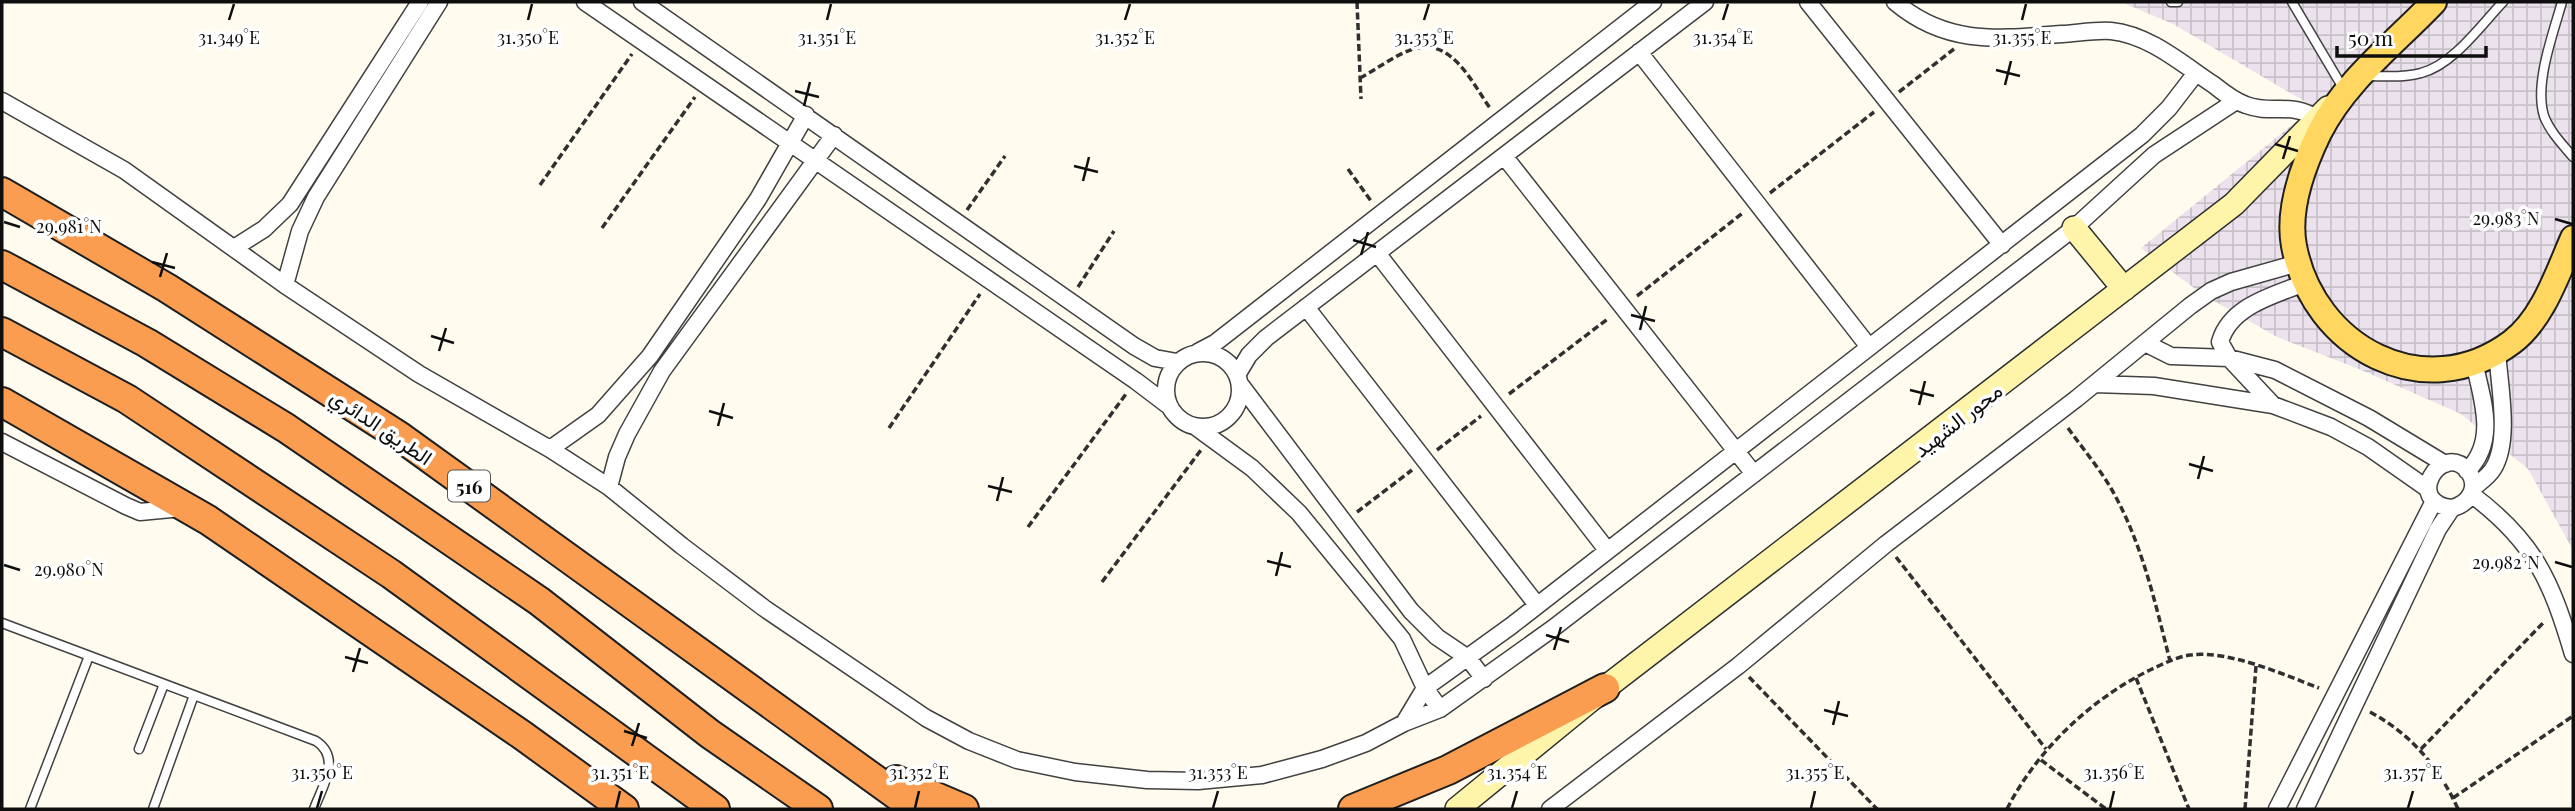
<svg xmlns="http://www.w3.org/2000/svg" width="2575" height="811" viewBox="0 0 2575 811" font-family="'Playfair Display',Vazirmatn,serif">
	<defs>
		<pattern id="industrial-grid" width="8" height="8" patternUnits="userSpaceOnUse" patternTransform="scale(1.75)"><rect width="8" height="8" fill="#ece2ed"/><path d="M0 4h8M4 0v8" fill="none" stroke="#c9c1ca"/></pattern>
	</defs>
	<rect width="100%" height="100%" fill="#fffcef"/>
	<path fill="url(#industrial-grid)" d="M2121,2H2573V550L2528,469L2461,414L2359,369L2277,337L2202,294L2141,248L2314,107L2173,24Z"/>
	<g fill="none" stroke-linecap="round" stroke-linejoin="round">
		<defs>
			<path id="lane" d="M2171,2H2178
				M2292,2L2343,88
				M2562,2C2553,34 2534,84 2544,116C2550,132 2563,145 2573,157
				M2366,76C2384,76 2404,78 2421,73C2453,65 2481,25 2503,2
				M2,623L316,741C342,758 322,787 314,809
				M139,749L164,684
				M30,809L89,656
				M153,809L194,695"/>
			<path id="street" d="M585,2L1136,381L1169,406
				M642,2L1134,346L1155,358L1177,362
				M1808,2L2002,245
				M1895,2C1947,46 1999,39 2062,34C2078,33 2095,30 2111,31C2150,35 2182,64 2214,85C2224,93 2234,101 2246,105C2272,115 2292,101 2317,119
				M1639,52L1869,347
				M2,101L124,170L285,285L419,374L550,449L609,487L682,546L764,608L926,718L969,741L1017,760L1075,772L1147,780L1198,781L1262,775L1322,759L1366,743L1404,723L1440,709L1552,629L2074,228L2154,155L2236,101
				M1504,156L1754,474
				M234,248L264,229L290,204L420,2
				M1377,253L1607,550
				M285,285L300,231L316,197L439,2
				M1306,307L1537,605
				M2145,343L2171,356L2229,358L2275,370L2369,418L2445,464
				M1198,352L1215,343L1653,2
				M1166 390a37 37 0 1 1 74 0a37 37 0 1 1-74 0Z
				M1237,375L1249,355L1266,338L1705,2
				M1240,384L1411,611L1437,637L1468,658L1484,679
				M2095,384L2154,386L2273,405L2331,427L2368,447L2428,489
				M2273,405L2229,358L2220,342C2230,306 2274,295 2305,283
				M1196,427L1252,468L1299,513L1402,639L1425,688L1440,709
				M2,442L126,506L140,512L182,508
				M550,449L598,415L650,356L758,199L806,115
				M2467,471C2498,441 2482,399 2474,362
				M609,487L617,457L627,434L662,371L834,135
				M2473,488C2480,482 2488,477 2493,469C2511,441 2499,384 2497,351
				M2471,494C2534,541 2551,580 2573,654
				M1404,723L1425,688L1511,626L2142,135L2169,108L2196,73
				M1550,809L1738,666L1886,544L2076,399L2190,306L2211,291L2231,282L2298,263
				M2277,809L2434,501
				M2305,809L2438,529L2452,508C2469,504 2481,486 2467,470C2441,441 2403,503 2452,508"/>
			<path id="secondary" d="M2074,228L2124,289
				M1457,809L1605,688L2234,204L2328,108"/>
			<path id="primary" d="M2434,2C2394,44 2345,81 2319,133C2303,166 2287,209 2294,246C2313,347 2424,408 2512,342C2543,319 2558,272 2573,238"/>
			<path id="highway" d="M2,192L167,288L399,436L916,809
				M2,265L147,343L286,428L539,601L710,734L818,809
				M2,332L127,399L391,574L715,809
				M2,402L208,520L522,735L624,809
				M896,780L964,809
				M1353,809L1448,770L1605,688"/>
		</defs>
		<use href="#lane" stroke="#414141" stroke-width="11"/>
		<use href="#street" stroke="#414141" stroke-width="19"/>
		<use href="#secondary" stroke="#303030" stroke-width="26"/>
		<use href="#primary" stroke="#1f1f1f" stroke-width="28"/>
		<use href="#highway" stroke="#1f1f1f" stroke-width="32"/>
		<path stroke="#303030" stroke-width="3.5" stroke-dasharray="7 3.5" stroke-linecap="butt" d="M1357,2L1361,99
			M1360,78C1377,69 1395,55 1413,49C1452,37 1472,83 1490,108
			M1899,92L1954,49
			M1348,169L1371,201
			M540,185L632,54
			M1770,193L1874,112
			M967,210L1005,156
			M602,228L695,97
			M1078,287L1114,231
			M1637,296L1744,212
			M1509,394L1609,318
			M889,428L980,294
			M2068,428C2083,449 2100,469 2112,490C2142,543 2155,602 2170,661
			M1437,450L1481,416
			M1357,512L1412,470
			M1028,527L1126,394
			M1896,557L2046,749
			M1102,582L1201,450
			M1749,677L1877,809
			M2136,678L2189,809
			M2370,712C2411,734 2439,767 2458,809
			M2421,749L2544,622
			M2041,760L2106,809
			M2453,798L2573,716
			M2007,809C2037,750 2091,699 2150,670C2163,664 2176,657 2190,655C2229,650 2282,674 2319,688
			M2245,809L2256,666"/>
		<use href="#lane" stroke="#fff" stroke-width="8"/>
		<use href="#street" stroke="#fff" stroke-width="16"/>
		<use href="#secondary" stroke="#fff5aa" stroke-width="23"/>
		<use href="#primary" stroke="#ffd65f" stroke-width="24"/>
		<use href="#highway" stroke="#fb9d51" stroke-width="28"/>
	</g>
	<path fill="none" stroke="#0e0e0e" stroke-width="2.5" d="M229,20L234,4M528,20L532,4M827,20L831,4M1125,20L1130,4M1424,20L1429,4M1723,20L1728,4M2022,20L2026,4M1996,70L2020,76M2005,85L2011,61M795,91L819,97M804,106L810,82M2275,144L2298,151M2283,159L2290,136M1074,166L1098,172M1083,181L1089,157M2555,219L2572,224M4,222L20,227M1353,240L1376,247M1361,255L1368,232M152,262L175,268M160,277L167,253M1631,315L1655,321M1640,330L1646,306M431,336L454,343M439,351L446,328M1910,390L1934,396M1919,405L1925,381M709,411L733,418M718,426L724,403M2189,464L2213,471M2198,479L2204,456M988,486L1012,492M997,501L1003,477M1267,561L1291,567M2555,562L2572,567M4,565L20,570M1276,576L1282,552M1546,635L1569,642M1554,650L1561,627M345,657L368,663M353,672L360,648M1824,710L1848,716M1833,725L1839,701M624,731L647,738M632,746L639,723M317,808L322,791M616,808L620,791M915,808L919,791M1213,808L1218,791M1512,808L1517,791M1811,808L1815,791M2110,808L2114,791M2408,808L2413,791"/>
	<g text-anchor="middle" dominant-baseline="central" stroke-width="7" stroke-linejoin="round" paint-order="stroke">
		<rect fill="#fff" stroke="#565656" stroke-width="2" x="448" y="470.5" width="42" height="31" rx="5"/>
		<g font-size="19" font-weight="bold" fill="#0e0e0e">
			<text x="469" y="486">516</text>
		</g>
		<g font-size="21" fill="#0e0e0e" stroke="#fff">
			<text transform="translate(1957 419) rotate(-38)">محور الشهيد</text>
			<text transform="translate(382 426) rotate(34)">الطريق الدائري</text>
		</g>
	</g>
	<g font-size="18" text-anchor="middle" fill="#0e0e0e" stroke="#fff" stroke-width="7" stroke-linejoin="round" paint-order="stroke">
		<text x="229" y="44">31.349°E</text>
		<text x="528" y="44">31.350°E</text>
		<text x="827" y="44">31.351°E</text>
		<text x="1125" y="44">31.352°E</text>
		<text x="1424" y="44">31.353°E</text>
		<text x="1723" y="44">31.354°E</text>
		<text x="2022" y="44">31.355°E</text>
		<text x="2506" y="225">29.983°N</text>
		<text x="69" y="233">29.981°N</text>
		<text x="2506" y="569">29.982°N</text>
		<text x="69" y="576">29.980°N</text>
		<text x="322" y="779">31.350°E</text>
		<text x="620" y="779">31.351°E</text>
		<text x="919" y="779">31.352°E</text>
		<text x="1218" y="779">31.353°E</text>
		<text x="1517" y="779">31.354°E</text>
		<text x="1815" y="779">31.355°E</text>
		<text x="2114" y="779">31.356°E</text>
		<text x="2413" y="779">31.357°E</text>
	</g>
	<rect width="2575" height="811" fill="none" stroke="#0e0e0e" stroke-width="7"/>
	<path d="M2337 46v10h149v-10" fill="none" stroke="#0e0e0e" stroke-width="3.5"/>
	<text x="2348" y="46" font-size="21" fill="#0e0e0e" stroke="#ffffff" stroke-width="5" paint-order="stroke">50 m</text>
</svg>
